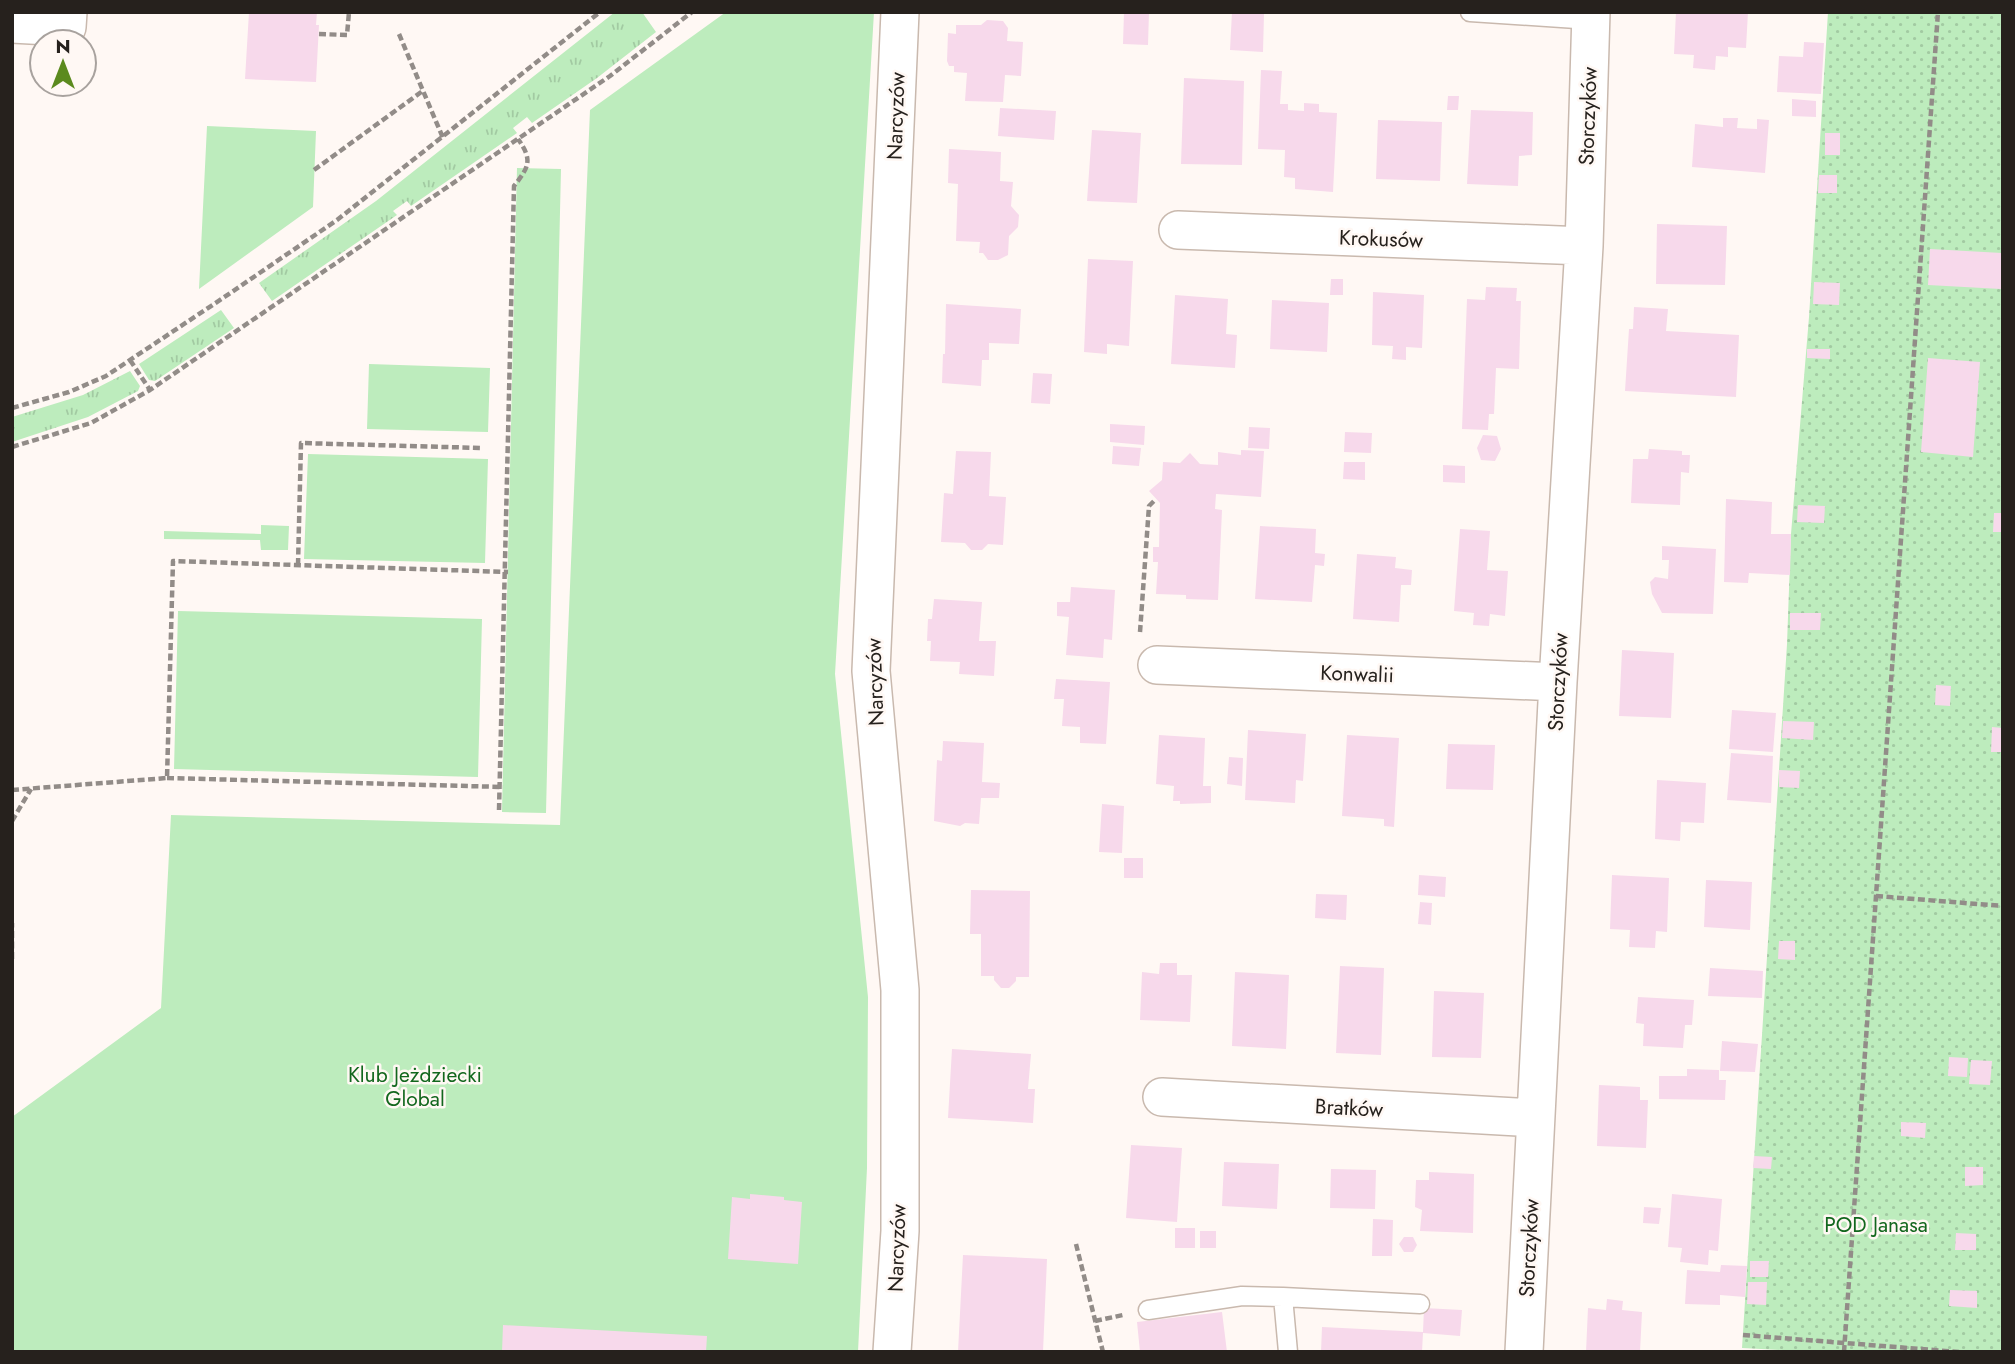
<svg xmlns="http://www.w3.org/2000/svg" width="2015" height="1364" viewBox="0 0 2015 1364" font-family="Jost,sans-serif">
	<defs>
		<pattern id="grass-tufts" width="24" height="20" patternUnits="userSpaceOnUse" patternTransform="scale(1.75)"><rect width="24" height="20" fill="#bdecbd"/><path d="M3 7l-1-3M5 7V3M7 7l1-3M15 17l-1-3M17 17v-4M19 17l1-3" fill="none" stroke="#a2caa2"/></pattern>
		<pattern id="garden-dots" width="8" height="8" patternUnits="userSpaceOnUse" patternTransform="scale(1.75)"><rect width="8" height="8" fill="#bdecbd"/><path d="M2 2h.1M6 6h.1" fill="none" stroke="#a2caa2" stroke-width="1.8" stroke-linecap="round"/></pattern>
	</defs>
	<rect width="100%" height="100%" fill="#fff8f4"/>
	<path fill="url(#grass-tufts)" d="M615,12H642L656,32L597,78L532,123L527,117L513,128L517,133L411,206L407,201L393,211L397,215L272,301L259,283L376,201Z
		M221,310L234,328L155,381L149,380L139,364Z
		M130,371L140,386L138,391L88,417L12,442V417L83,395Z"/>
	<path fill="#bdecbd" d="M726,12H874L835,674L868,997L867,1168L858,1352H12V1117L161,1008L171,815L560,825L590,110Z
		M207,126L316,131L313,207L199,289Z
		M517,168L561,169L546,813L502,812Z
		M369,364L490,368L488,432L367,429Z
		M308,454L488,459L485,563L304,559Z
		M261,525L289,526L288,550H261L260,540L164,539V531L261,534Z
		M178,611L482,619L478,777L174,769Z"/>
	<path fill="url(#garden-dots)" d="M1828,12H2003V1352H1823L1742,1348L1787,644L1791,534L1809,317Z"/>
	<path fill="#f7d9eb" d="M249,12H317L316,25H319L316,82L245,79Z
		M1124,12H1149L1148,45L1123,44Z
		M1232,12L1264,14L1263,52L1230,50Z
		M1676,12H1748L1746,48L1728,47V57L1716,56L1715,70L1693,68L1694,55L1674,54Z
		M987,20L1003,21L1008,28L1007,41L1023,42L1021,76L1005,75L1003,102L965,101L967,73L954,72V66H949L947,61L948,33L956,34V25H981Z
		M1804,42L1824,43L1821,94L1777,92L1779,56L1803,57Z
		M1261,70L1282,71L1280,104H1288V110L1304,111V103L1319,104V112L1337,113L1333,192L1295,189V178L1284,177L1285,150L1258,149Z
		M1184,78L1244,81L1242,165L1181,164Z
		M1448,96H1459L1458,110H1447Z
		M1792,99L1816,101V117L1792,116Z
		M1000,108L1056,111L1054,140L998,136Z
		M1471,110L1533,112L1532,155L1519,156L1518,186L1467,184Z
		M1723,118H1738L1737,128L1757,129V119L1769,120L1765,173L1692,167L1695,124L1723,127Z
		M1378,120L1442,122L1440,181L1376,179Z
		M1092,130L1141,133L1137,203L1087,201Z
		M1825,133H1840V155H1825Z
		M949,149L1001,152L1000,181L1013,182L1011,206L1019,215L1018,227L1009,236L1008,255L998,260H988L983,253H979L980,242L956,241L958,184L948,183Z
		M1819,175H1837V193H1818Z
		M1657,224L1727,226L1725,285L1656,284Z
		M1930,249L2002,253L2001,289L1928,285Z
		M1088,259L1133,261L1129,346L1107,344V354L1084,352Z
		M1331,279H1343V295H1330Z
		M1814,282L1840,283L1839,305L1813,304Z
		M1486,287L1517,288L1516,301H1521L1519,369L1496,368L1494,414H1489L1488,430L1462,429L1467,299L1485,300Z
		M1373,292L1424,295L1422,348L1406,347V360L1392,359L1393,346L1372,345Z
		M1175,295L1228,299L1226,334L1237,335L1235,368L1171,364Z
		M1272,300L1329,303L1327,352L1270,349Z
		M946,304L1021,309L1019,344L989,343V360H982L981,386L942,383L943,354H945Z
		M1634,307L1668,309L1666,331L1739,335L1736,397L1625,391L1629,329H1633Z
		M1807,349H1830V359L1807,358Z
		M1928,358L1980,362L1973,457L1921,452Z
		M1033,373L1052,374L1050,404L1031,403Z
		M1110,424L1145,426L1144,445L1110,442Z
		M1249,427L1270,428L1269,449L1248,448Z
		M1345,432L1372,433L1371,453L1344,452Z
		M1483,435L1497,436L1501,449L1495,461L1481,460L1477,448Z
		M1113,446L1141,448L1139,466L1112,464Z
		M1649,449L1682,451V455H1690L1689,473L1681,472L1680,505L1631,503L1633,459H1648Z
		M1241,450L1264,451L1261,497L1216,494L1215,509L1222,510L1218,600L1186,599V595L1156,594L1158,562H1153V547H1159L1160,503L1149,491L1162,480L1163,462L1180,463L1190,453L1200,464L1218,465V452L1241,455Z
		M956,451L991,452L989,496L1006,497L1003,545L988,544L982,550H971L965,543L941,542L944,493L953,494Z
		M1344,462H1365V480L1343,479Z
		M1443,465L1465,466V483L1443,482Z
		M1726,499L1772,502L1771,534H1791L1790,575L1749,573L1748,583L1724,582Z
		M1798,505L1825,506L1824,523L1797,522Z
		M1994,513H2003V532H1993Z
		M1260,526L1316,529L1315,553L1325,554L1324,566L1315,565L1312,602L1255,599Z
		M1460,529L1490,531L1487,570L1508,571L1505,616L1490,614L1489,626L1473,625L1474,613L1454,611Z
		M1662,546L1716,549L1713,614L1662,613L1652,594L1650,582L1655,577L1668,579L1669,560H1662Z
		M1357,554L1396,557L1395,568L1412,570L1411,585H1401L1399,622L1353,619Z
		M1071,587L1115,590L1112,640L1104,639L1103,658L1066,655L1069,617L1057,616V602H1070Z
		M934,599L982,602L979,641H996L994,676L959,674L960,662L930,661L931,641H927L928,619H932Z
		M1790,613H1821L1820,630H1790Z
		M1622,650L1674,653L1671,718L1619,716Z
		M1056,679L1110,682L1106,744L1080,743V727L1062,726L1064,699H1054Z
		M1936,685L1951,686L1950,706L1935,705Z
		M1732,710L1776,713L1773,752L1729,749Z
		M1783,721L1814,722L1813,740L1782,738Z
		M1992,727L2003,728V752H1991Z
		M1248,730L1306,734L1303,781L1296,780L1295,803L1245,800Z
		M1159,735L1205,738L1203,786H1211V803L1180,804V801H1173L1174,786L1156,784Z
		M1347,735L1399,738L1394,827L1384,826V819L1342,816Z
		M943,741L984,743L982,782L1000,783L999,798H981L979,824L965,823L960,826L934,821L937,760L942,761Z
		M1448,744L1495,745L1493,790L1446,789Z
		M1731,753L1773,756L1771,803L1727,800Z
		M1229,757L1243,758L1242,786L1227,784Z
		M1779,770L1800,771L1799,788L1779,787Z
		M1657,780L1706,783L1704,823L1681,822L1680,841L1655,839Z
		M1102,804L1124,806L1122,853L1099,852Z
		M1124,858H1143V878H1124Z
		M1419,875L1446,877L1445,897L1418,895Z
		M1612,875L1669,878L1667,932L1656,931L1655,948L1629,947L1630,930L1610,929Z
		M1706,880L1752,882L1750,930L1704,927Z
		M971,890L1030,891L1029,977H1016V981L1009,988H1001L994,980V976H981V934H970Z
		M1316,894L1347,895L1346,920L1315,918Z
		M1420,902L1432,903L1431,925L1418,924Z
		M1779,941H1795V960L1778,959Z
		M1160,963H1177V975H1192L1190,1022L1140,1020L1142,972L1159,974Z
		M1340,966L1384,968L1381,1055L1336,1053Z
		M1710,968L1763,971L1762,998L1708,996Z
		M1235,972L1289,975L1286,1049L1232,1046Z
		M1434,991L1484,993L1481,1058L1432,1057Z
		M1638,997L1694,1000L1692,1025H1685L1683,1048L1643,1046L1644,1024L1636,1023Z
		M1722,1041L1758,1044L1755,1072L1720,1071Z
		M952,1049L1031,1054L1028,1089H1035L1033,1123L948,1118Z
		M1949,1057L1968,1058L1967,1077L1948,1076Z
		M1971,1060L1992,1061L1990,1085L1969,1084Z
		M1687,1069L1719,1070V1080H1726L1725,1100L1659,1099V1076H1687Z
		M1599,1085L1640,1087V1100H1648L1646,1148L1597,1146Z
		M1901,1122L1926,1123L1925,1138L1901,1136Z
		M1131,1145L1182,1148L1177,1222L1126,1218Z
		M1754,1156L1772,1157L1771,1169L1753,1168Z
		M1224,1162L1279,1164L1277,1209L1222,1206Z
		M1965,1167H1983V1185L1965,1186Z
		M1331,1169L1376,1170L1375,1209L1330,1208Z
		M1429,1172L1474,1174L1473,1233L1420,1231L1422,1210L1415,1207L1416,1180H1429Z
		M750,1194L784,1197V1200L802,1202L798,1264L728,1259L732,1197L750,1199Z
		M1672,1194L1722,1199L1718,1251L1709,1250L1708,1265L1680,1262L1682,1248L1668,1247Z
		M1644,1207L1661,1208L1659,1224L1643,1223Z
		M1373,1219L1393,1220L1392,1256H1372Z
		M1175,1228H1195V1248H1175Z
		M1200,1231H1216V1248H1200Z
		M1956,1233L1976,1234V1250H1955Z
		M1404,1237H1413L1417,1245L1413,1252H1404L1399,1244Z
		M963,1255L1047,1259L1043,1352H958Z
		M1750,1261H1769L1768,1277H1750Z
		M1721,1265L1747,1266L1745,1297L1720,1295V1305L1685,1304L1687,1270L1720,1272Z
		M1748,1282H1767L1766,1305L1747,1304Z
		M1950,1290L1977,1291V1308L1949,1306Z
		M1607,1299L1623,1301L1622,1310L1642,1312L1640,1352H1586L1588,1308L1606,1310Z
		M1424,1308L1462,1310L1460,1336L1423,1333L1422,1352H1321L1322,1327L1423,1332Z
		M1222,1312L1227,1352H1140L1137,1322Z
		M503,1325L707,1336L706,1352H502Z"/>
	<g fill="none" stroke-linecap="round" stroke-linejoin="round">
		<defs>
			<path id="service" d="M1470,12L1591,20
				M1283,1297L1420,1304
				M1148,1310L1242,1296L1283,1297L1288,1352"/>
			<path id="minor" d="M12,24L67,27L68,12
				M1178,230L1584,246
				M1157,665L1558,682
				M1162,1097L1535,1118
				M892,1352L900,1231V990L871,671L900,12
				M1524,1352L1558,682L1584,246L1591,12"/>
		</defs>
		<use href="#service" stroke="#c9b9ae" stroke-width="21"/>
		<use href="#minor" stroke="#c9b9ae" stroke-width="40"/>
		<path stroke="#928c88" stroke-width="4.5" stroke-dasharray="7 3.5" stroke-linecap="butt" d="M319,34L347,35L349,12
			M399,34L443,138
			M314,170L424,90
			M130,360L150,390
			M12,408L69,392L106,376L223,298L337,220L600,12
			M12,447L91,423L150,390L610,76L692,12
			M298,565L301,443L482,448
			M1140,632L1149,506L1156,499
			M167,778L503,787
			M12,790L167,778L173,561L508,572
			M499,810L514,186C529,167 533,160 518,139
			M12,821L31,789
			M1876,896L2003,906
			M12,959V923
			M1076,1244L1103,1352
			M1095,1321L1123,1315
			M1743,1335L1959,1352
			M1844,1352L1938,12"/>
		<use href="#service" stroke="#fff" stroke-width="18"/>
		<use href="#minor" stroke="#fff" stroke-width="37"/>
	</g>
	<g text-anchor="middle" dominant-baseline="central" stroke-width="5" stroke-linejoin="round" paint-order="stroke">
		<g font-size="21" fill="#26211d" stroke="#fff8f4">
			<text transform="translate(896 116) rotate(-88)">Narcyzów</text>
			<text transform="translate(1588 116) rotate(-88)">Storczyków</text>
			<text transform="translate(1381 239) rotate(2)">Krokusów</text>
			<text transform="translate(1357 674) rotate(2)">Konwalii</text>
			<text transform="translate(875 682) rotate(-92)">Narcyzów</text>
			<text transform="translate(1558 682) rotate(-87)">Storczyków</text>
			<text transform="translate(1349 1108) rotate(3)">Bratków</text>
			<text transform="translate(897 1248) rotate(-88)">Narcyzów</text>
			<text transform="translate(1529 1248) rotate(-87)">Storczyków</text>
		</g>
		<g font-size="21" fill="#12671d" stroke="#fff8f4">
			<text x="415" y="1075">Klub Jeżdziecki<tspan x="415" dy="24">Global</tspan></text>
			<text x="1876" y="1225">POD Janasa</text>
		</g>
	</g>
	<rect width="2015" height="1364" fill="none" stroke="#26211d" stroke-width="28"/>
	<g transform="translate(63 63)"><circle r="33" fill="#fff8f4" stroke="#a8a29e" stroke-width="2"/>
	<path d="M0-5L12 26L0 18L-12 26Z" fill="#5b8a1e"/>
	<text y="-10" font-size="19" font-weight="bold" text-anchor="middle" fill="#26211d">N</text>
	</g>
</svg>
